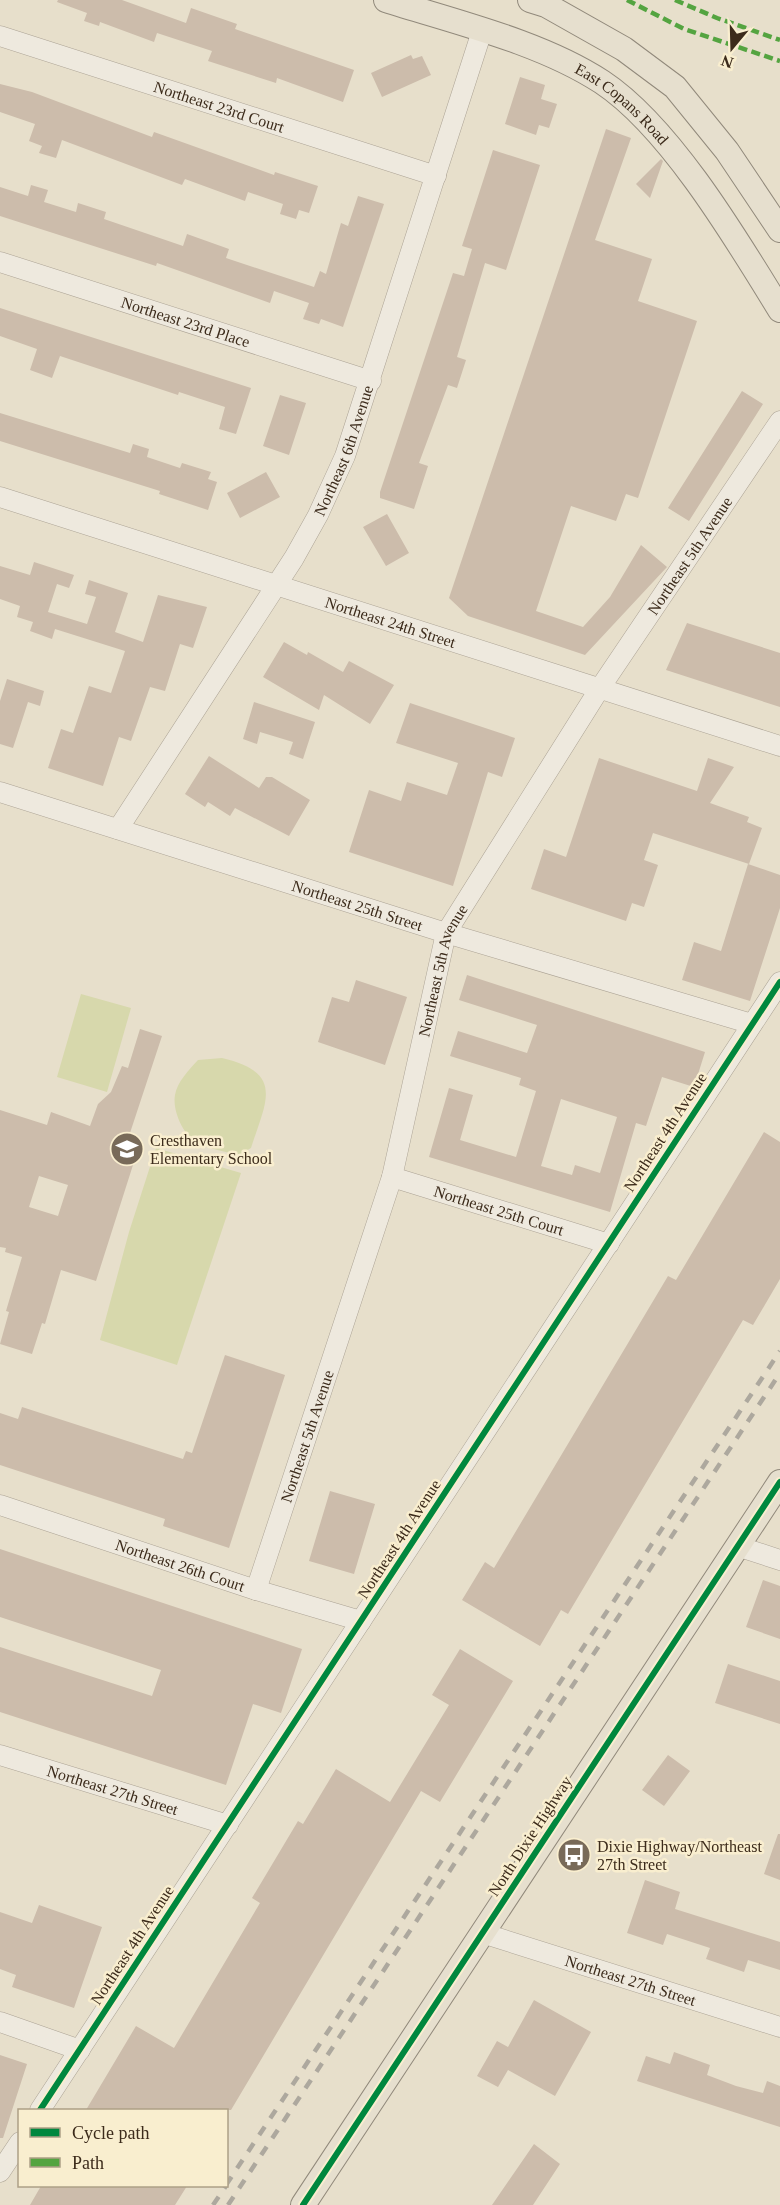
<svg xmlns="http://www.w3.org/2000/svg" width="780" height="2205" viewBox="0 0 780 2205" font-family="'Times New Roman',serif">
	<rect width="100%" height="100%" fill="#e7dfcb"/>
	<path fill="#d7d8ac" d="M81,994L131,1008L107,1092L57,1077Z
		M222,1058C285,1073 266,1101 251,1148L239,1155C226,1152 211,1149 198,1143C184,1137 172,1111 175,1095C177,1082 189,1070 198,1060Z
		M156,1148L241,1173L177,1365L100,1340L129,1232Z"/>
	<path fill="#ccbcab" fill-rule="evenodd" d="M58,0H122L186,23L191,8L237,24L235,29L354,70L343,102L277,78L276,83L208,61L212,51L157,33L154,42L100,22L99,26L84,21L87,13L57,2Z
		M411,55L413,59L422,56L431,75L382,97L371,73Z
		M520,77L545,85L541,99L557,104L549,128L539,125L536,135L505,124Z
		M0,84L32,92L152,137L154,132L274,175L275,172L318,186L309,213L299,210L296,219L280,214L283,204L248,192L245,201L185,179L182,185L62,140L56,158L39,153L42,146L29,141L35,124L0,112Z
		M606,129L631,138L595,240L652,259L638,301L697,321L638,498L626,494L616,521L571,506L536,611L583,627L610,597L641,545L667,567L585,655L468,616L449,598Z
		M493,150L540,165L506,270L485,263L457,357L466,360L457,388L448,385L419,463L428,466L414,509L380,498V492L453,273L464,276L472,249L462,246Z
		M661,159L663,161L650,198L636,184Z
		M31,185L48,190L44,202L76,212L78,203L106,212L104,219L183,246L187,234L229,249L226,258L314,287L320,271L326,274L341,223L348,226L358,196L384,204L343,327L321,319L319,324L303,319L309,303L274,291L270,303L157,263L156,266L0,216V187L28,196Z
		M0,308L251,388L236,434L219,429L225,407L179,392L178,395L60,356L52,378L30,370L37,349L0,336Z
		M742,391L763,404L689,521L668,508Z
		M280,395L306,403L289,455L263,446Z
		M0,413L130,453L133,444L149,449L147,457L180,468L182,463L211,472L208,479L217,482L208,510L159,494L160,491L0,441Z
		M266,472L280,497L240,518L227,493Z
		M387,514L409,553L386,566L363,527Z
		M34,562L74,575L69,588L57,584L48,612L87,624L96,597L85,594L89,580L128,593L115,632L143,642L158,595L207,607L193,648L180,644L165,691L150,687L131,741L119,737L103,786L48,768L61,729L73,733L89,686L111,693L125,651L55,629L52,639L30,631L33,622L17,617L20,606L0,599V566L30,575Z
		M687,623L780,653V707L666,670Z
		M284,642L307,655L308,652L343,672L349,661L394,685L370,724L324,695L319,710L263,677Z
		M7,679L44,691L40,706L28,702L13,748L0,744V701Z
		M254,702L315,722L303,759L289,754L293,742L260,732L257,744L243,739Z
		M410,703L515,738L502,777L488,772L453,886L349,852L369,790L401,801L407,782L447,795L458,763L396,743Z
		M209,756L259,788L266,777H272L310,800L289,836L235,808L230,816L208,802L205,807L185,794Z
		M599,758L697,791L708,758L734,767L710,803L749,817L747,822L762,828L749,864L653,833L644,860L658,865L644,907L632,903L626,921L531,889L544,849L566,857Z
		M748,864L780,875V908L750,1001L682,980L694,942L721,951Z
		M467,975L705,1052L694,1087L662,1077L646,1126L636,1123L610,1212L429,1157L449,1088L473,1095L460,1140L516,1157L536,1091L519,1085L521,1078L450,1056L458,1031L527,1053L537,1025L459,1000ZM561,1099L617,1117L600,1173L575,1165L572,1175L541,1166Z
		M356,980L407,997L385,1065L318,1042L332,997L349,1002Z
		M140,1029L162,1036L128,1139L140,1143L96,1281L61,1270L45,1324L42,1323L32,1354L0,1344L9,1312L6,1311L22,1257L5,1252L6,1248L0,1247V1110L47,1125L51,1112L90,1126L98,1104L111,1092L122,1066L128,1068ZM39,1176L68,1185L58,1216L29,1207Z
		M764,1132L780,1142V1279L753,1325L743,1320L568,1614L561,1610L540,1646L462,1600L485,1562L494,1568L668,1276L676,1280Z
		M225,1355L285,1375L229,1548L163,1526L165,1519L0,1465V1413L18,1419L22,1407L183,1459L186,1451L192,1453Z
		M330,1491L375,1504L354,1574L309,1561Z
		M0,1549L302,1649L281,1713L253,1704L226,1785L0,1712V1647L152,1696L161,1670L0,1617Z
		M763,1580L780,1586V1639L746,1627Z
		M460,1649L513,1681L440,1802L421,1791L231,2110H86L136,2026L174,2048L260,1903L252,1898L298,1821L303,1824L336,1769L390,1802L449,1705L432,1695Z
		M728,1664L780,1681V1724L715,1703Z
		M668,1755L690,1771L664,1806L642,1790Z
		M778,1834H780V1880L764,1874Z
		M645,1880L680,1892L675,1909L780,1942V1970L748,1960L744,1972L706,1959L710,1948L667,1934L663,1945L627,1933Z
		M39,1905L102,1927L74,2008L12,1987L16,1975L0,1969V1912L32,1923Z
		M534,2000L591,2032L555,2096L508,2070L498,2087L477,2076L497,2041L508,2047Z
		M674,2052L710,2065L707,2075L736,2086L763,2093L767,2081L780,2086V2127L637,2081L646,2056L670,2064Z
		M0,2055L27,2064L3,2138H0Z
		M534,2144L560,2164L533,2205H492Z
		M41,2186H187L175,2205H30Z"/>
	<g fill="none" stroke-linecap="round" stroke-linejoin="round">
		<defs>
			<g id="minor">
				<path id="s1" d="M0,36L436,176"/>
				<path id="s2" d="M0,262L371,381"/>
				<path id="s3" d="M0,497L780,746"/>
				<path id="s4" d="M0,792L446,933L752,1024"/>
				<path id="s5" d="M118,829L294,558L318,515L345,456L482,31"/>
				<path id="s6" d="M392,1177L609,1244"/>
				<path id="s7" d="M0,1505L256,1590L361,1621"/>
				<path d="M737,1546L780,1560"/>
				<path id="s8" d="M256,1590L392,1177L446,933L600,688L780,421"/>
				<path id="s9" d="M0,1755L228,1825"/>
				<path id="s10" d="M482,1933L780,2027"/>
				<path d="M0,2022L80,2050"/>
				<path d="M40,2110L780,982"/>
				<path d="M0,2172L20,2142"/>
			</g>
			<g id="major">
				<path id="s11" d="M386,0C455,22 541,42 602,82C670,127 737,240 780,310"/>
				<path d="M530,0L546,5L624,49L675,87L727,151L780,230"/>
				<path d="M303,2205L780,1482"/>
			</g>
		</defs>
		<use href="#minor" stroke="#aca395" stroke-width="21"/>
		<use href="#major" stroke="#91897b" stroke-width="26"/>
		<use href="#minor" stroke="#eee9de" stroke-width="20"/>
		<use href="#major" stroke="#e6dfce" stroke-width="24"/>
		<path stroke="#ada89e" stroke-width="4.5" stroke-dasharray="10 10" stroke-linecap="butt" d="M226,2185L780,1351
			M213,2205L226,2186
			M228,2205L780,1373"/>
		<path stroke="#54a440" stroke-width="4.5" stroke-dasharray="9 4.5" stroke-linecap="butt" d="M627,0L684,29L780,61
			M675,0L717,18L780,40"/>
		<defs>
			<path id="cycleway" d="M40,2110L780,982
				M303,2205L780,1482"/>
		</defs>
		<use href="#cycleway" stroke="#f9eecf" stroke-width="10"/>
		<use href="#cycleway" stroke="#00873e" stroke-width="6"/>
	</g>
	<defs>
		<symbol id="school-disc" viewBox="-11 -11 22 22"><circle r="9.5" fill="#786a59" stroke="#f9eecf"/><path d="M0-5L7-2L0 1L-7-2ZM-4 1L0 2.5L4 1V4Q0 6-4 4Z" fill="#fff"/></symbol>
		<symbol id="bus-disc" viewBox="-11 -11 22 22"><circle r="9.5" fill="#786a59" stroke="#f9eecf"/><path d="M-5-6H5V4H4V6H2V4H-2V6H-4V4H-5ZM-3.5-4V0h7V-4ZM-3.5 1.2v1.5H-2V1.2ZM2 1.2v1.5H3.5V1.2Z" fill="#fff"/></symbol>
	</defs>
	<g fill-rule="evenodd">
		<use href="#school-disc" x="108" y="1130" width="38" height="38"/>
		<use href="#bus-disc" x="555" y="1836" width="38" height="38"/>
	</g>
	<g text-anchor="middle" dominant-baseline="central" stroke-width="5" stroke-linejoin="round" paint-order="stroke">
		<g font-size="16" fill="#3c2b1b" stroke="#f9eecf">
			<text stroke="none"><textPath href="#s1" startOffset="230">Northeast 23rd Court</textPath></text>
			<text stroke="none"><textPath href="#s11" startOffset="261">East Copans Road</textPath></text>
			<text stroke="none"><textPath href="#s2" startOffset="195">Northeast 23rd Place</textPath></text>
			<text stroke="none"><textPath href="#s5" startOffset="442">Northeast 6th Avenue</textPath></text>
			<text stroke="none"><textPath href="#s8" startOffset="1134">Northeast 5th Avenue</textPath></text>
			<text stroke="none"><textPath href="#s3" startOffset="410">Northeast 24th Street</textPath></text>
			<text stroke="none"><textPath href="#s4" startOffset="375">Northeast 25th Street</textPath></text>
			<text stroke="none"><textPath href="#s8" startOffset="648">Northeast 5th Avenue</textPath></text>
			<text transform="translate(665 1132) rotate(-57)">Northeast 4th Avenue</text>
			<text stroke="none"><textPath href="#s6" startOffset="112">Northeast 25th Court</textPath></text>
			<text stroke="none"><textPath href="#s8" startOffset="162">Northeast 5th Avenue</textPath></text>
			<text transform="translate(399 1539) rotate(-57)">Northeast 4th Avenue</text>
			<text stroke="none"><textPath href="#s7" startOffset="190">Northeast 26th Court</textPath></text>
			<text stroke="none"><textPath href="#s9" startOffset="118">Northeast 27th Street</textPath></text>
			<text transform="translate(530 1836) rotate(-57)">North Dixie Highway</text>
			<text transform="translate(132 1945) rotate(-57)">Northeast 4th Avenue</text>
			<text stroke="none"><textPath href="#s10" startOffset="156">Northeast 27th Street</textPath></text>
		</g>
		<g font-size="16" fill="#3c2b1b" stroke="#f9eecf" text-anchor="start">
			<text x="150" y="1140">Cresthaven<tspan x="150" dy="18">Elementary School</tspan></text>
			<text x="597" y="1846">Dixie Highway/Northeast<tspan x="597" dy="18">27th Street</tspan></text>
		</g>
	</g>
	<rect x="18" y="2109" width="210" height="78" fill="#f9eecf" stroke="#ada087" stroke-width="1.5"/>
	<rect x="30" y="2128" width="30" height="9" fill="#00873e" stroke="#ada087" stroke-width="1.5"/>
	<text x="72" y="2139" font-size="18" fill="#3c2b1b">Cycle path</text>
	<rect x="30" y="2158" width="30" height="9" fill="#54a440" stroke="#ada087" stroke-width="1.5"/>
	<text x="72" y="2169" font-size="18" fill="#3c2b1b">Path</text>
	<g transform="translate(732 48) rotate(199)" stroke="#f9eecf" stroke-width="4.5" paint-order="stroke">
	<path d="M0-4.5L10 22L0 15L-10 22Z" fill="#3c2b1b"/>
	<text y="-9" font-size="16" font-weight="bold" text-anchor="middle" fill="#3c2b1b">N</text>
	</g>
</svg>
